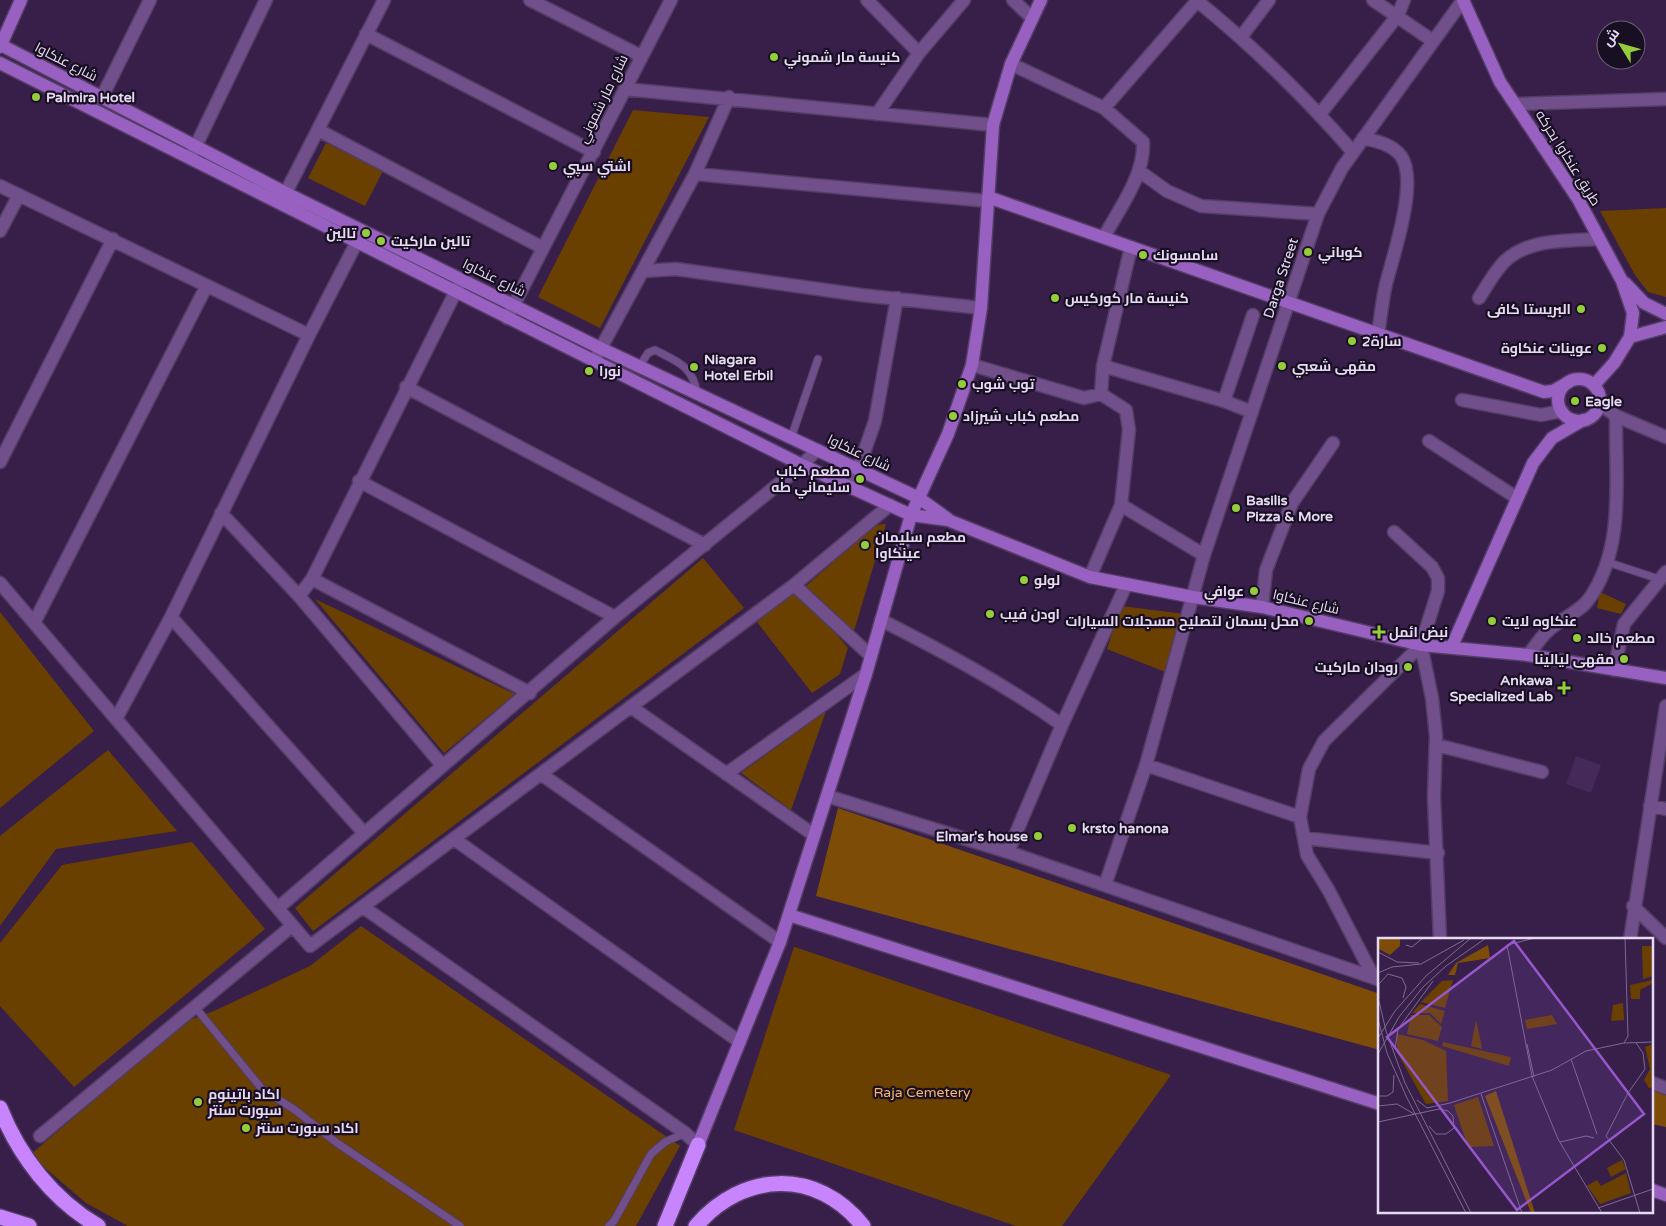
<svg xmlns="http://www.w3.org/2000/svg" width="1666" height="1226" viewBox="0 0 1666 1226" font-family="'Varela Round',Cairo,sans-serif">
	<rect width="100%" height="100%" fill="#371f4a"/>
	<path fill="#452959" d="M1576,756L1601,765L1591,793L1566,784Z"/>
	<path fill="#6a4001" d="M633,110L709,117L600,328L538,297Z
		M326,143L383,171L365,206L308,178Z
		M1666,208V297L1648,292L1635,275L1600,211Z
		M886,524L854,631L806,586L875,525Z
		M703,558L744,608L313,931L295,908Z
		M799,589L848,648L840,674L812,693L757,622Z
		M1600,592L1626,604L1621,614L1597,608Z
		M315,599L515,694L444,753Z
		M1121,606L1185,614L1168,673L1107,649Z
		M0,612L94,731L0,808Z
		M826,711L791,810L741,773Z
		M108,750L177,831L56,849L0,926V836Z
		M192,842L265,929L74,1087L0,1006V943L62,865Z
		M361,926L680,1146L636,1226H128L86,1203L30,1155L187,1021L214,1011L310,966Z
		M794,947H795L1171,1075L1062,1226H1016L734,1130Z"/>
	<path fill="#7d4d07" d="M838,808L1380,994V1050L816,896Z
		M1652,1088L1666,1093V1127L1652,1124Z"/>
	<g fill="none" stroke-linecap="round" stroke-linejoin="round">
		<defs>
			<path id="lane" d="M639,367L648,353L655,350C678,362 693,366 697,394
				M791,438L818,359
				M1607,562L1659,579
				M195,1007L262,1089L295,1110L337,1143L460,1226
				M609,1226L614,1221L651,1154L665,1142L685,1133"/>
			<path id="street" d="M530,0L641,56
				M867,0L919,53L964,0
				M1013,0L1032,18
				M1196,0C1253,46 1305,97 1353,152
				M1373,0L1433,41
				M366,34L594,152
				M1241,37L1269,0
				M1011,64L1104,108L1143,142C1145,175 1119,209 1104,237
				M625,89L993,125
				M102,97L150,0
				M1515,104L1666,99
				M1104,108L1197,1
				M877,114L919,53
				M1320,114L1398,15L1404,0
				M318,130L543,248
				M1363,138C1376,141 1392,144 1401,156C1419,181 1393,256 1386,284C1382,300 1381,317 1378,333
				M191,156L266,0
				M1139,171L1167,191L1201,206L1318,214
				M695,174L988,201
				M0,186L309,335
				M281,202L384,0
				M0,231L19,195
				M644,271L676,269L861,295L981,308
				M1479,298C1486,287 1494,273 1503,263C1527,238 1567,241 1599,239
				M507,318L671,0
				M594,361L695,174L729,97
				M972,365L1084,398L1101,394L1126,410L1129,430L1121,505L1204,555
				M1103,366L1224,401L1252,412
				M406,387L705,545
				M1101,394L1103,366L1131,247
				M1462,400L1541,415L1562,411
				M1224,401L1253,315
				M1599,403L1616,416L1666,437
				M1429,441L1517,498
				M0,462L113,239
				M359,481L615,617
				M852,487L875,421L897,298
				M221,513L299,596L442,765
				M1090,577L1121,505
				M312,579L530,693
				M0,583L310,946L794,585L890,505
				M794,585L871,656
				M299,596L312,579L460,283
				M1262,607L1266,570L1292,503L1333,443
				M171,617L364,833
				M881,620C944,652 1004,684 1062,725
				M34,623L206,287
				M1421,645L1432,698L1436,736L1434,797L1440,940
				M1528,655C1535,647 1541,636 1550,629C1561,619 1581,611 1589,599C1626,547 1615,476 1616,416
				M1614,670L1624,624L1666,572
				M631,707L814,835
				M116,719L171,617L309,335L362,232
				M1437,745L1542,772
				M541,774L780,942
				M726,774L866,674
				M827,796L1008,852L1380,980
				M1650,806L1666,809
				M1300,817L1146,765L1204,555L1318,214L1342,168L1463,0
				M1304,838L1438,853
				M454,839L740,1042
				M1008,852L1062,725L1126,585
				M1105,885L1146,765
				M1633,906L1666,938
				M363,907L685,1133L698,1145
				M278,908L615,617L802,465L817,450
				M1630,940L1666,706
				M1374,978L1329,891L1307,855L1300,817L1309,769L1324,741L1421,645L1438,591V578L1432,567L1394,532
				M1652,1083L1666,1088
				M40,1136L292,926"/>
			<path id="secondary" d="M1463,0L1500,82L1578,199L1622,281L1633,313L1630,337L1614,363L1594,385
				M1,45L286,193L600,348L919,498L948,519
				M0,47L21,0
				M0,63L802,465L911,515L948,520L1090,577L1193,597L1262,607L1421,645L1528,655L1666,678
				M988,197L1544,392L1553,391L1569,382
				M1625,283L1644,303L1666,314
				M1630,337L1666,327
				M1558 400a21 21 0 1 1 42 0a21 21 0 1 1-42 0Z
				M1452,646L1533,463L1552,438L1583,420
				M789,915L1380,1104
				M698,1145L780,942L866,674L911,515L948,434L972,365L981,308L993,125L1011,64L1041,0
				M1652,1190L1666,1195"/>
			<path id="highway" d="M0,1108C19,1156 53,1200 98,1226
				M0,1217L29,1226
				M665,1226L698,1145
				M696,1226C743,1171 817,1168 863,1226"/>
		</defs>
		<use href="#lane" stroke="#533d65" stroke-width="9"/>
		<use href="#street" stroke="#533d65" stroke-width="15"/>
		<use href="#secondary" stroke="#533d65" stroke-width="15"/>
		<use href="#highway" stroke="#533d65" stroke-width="18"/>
		<use href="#lane" stroke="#704f8b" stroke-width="7"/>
		<use href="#street" stroke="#704f8b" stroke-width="12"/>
		<use href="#secondary" stroke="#9760c1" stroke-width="12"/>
		<use href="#highway" stroke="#c784fc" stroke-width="15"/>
	</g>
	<g fill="#94cc3c" stroke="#190f22" stroke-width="2">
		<circle cx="774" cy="57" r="5"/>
		<circle cx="36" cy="97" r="5"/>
		<circle cx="553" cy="166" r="5"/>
		<circle cx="366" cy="233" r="5"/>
		<circle cx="381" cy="241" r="5"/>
		<circle cx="1308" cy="252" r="5"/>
		<circle cx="1143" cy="255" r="5"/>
		<circle cx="1055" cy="298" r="5"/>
		<circle cx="1581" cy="309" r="5"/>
		<circle cx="1352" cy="341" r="5"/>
		<circle cx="1602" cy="348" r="5"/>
		<circle cx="1282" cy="366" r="5"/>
		<circle cx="694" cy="367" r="5"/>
		<circle cx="589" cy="371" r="5"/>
		<circle cx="962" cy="384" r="5"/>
		<circle cx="1575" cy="401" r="5"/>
		<circle cx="953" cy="416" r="5"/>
		<circle cx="860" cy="479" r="5"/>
		<circle cx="1236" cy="508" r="5"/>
		<circle cx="865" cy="545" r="5"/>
		<circle cx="1024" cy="580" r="5"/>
		<circle cx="1254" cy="591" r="5"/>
		<circle cx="990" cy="614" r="5"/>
		<circle cx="1309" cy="621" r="5"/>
		<circle cx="1492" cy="621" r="5"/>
		<path d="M1376.5 624.5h5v5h5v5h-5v5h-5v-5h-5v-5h5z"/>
		<circle cx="1577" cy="638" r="5"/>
		<circle cx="1624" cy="659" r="5"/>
		<circle cx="1408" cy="667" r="5"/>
		<path d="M1561.5 680.5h5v5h5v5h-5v5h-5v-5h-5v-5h5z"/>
		<circle cx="1072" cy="828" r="5"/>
		<circle cx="1038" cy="836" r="5"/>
		<circle cx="198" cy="1102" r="5"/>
		<circle cx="246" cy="1128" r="5"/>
	</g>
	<g text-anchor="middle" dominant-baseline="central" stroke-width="4.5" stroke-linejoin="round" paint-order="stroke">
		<g font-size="14" font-weight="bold" fill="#e7d9f4" stroke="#190f22" text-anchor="start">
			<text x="784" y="57">كنيسة مار شموني</text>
			<text x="46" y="97">Palmira Hotel</text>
			<text x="563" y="166">اشتي سپي</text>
			<text x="356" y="233" text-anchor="end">تالين</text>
			<text x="391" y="241">تالين ماركيت</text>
			<text x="1318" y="252">كوباني</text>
			<text x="1153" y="255">سامسونك</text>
			<text x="1065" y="298">كنيسة مار كوركيس</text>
			<text x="1571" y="309" text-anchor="end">البریستا كافی</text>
			<text x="1362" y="341">سارة2</text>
			<text x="1592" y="348" text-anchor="end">عوينات عنكاوة</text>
			<text x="704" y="359">Niagara<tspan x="704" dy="16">Hotel Erbil</tspan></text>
			<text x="1292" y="366">مقهى شعبي</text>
			<text x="599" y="371">نورا</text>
			<text x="972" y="384">توب شوب</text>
			<text x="1585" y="401">Eagle</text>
			<text x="963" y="416">مطعم كباب شيرزاد</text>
			<text x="850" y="471" text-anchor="end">مطعم كباب<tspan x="850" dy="16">سليماني طه</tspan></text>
			<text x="1246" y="500">Basilis<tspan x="1246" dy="16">Pizza &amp; More</tspan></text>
			<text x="875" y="537">مطعم سليمان<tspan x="875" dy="16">عينكاوا</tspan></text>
			<text x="1034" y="580">لولو</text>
			<text x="1244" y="591" text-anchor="end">عوافي</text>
			<text x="1000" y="614">اودن فيب</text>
			<text x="1299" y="621" text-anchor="end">محل بسمان لتصليح مسجلات السيارات</text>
			<text x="1502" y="621">عنكاوه لايت</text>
			<text x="1389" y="632">نبض ائمل</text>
			<text x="1587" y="638">مطعم خالد</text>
			<text x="1614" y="659" text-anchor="end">مقهى ليالينا</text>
			<text x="1398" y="667" text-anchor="end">رودان ماركيت</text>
			<text x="1553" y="680" text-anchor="end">Ankawa<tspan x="1553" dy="16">Specialized Lab</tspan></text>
			<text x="1082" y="828">krsto hanona</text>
			<text x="1028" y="836" text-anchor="end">Elmar's house</text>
			<text x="208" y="1094">اكاد باتينوم<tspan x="208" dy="16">سبورت سنتر</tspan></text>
			<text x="256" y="1128">اکاد سبورت سنتر</text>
		</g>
		<g font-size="14" fill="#e7d9f4" stroke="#190f22">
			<text transform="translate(66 62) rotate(27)">شارع عنكاوا</text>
			<text transform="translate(603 99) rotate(-64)">شارع مار شموني</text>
			<text transform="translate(1568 158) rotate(58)">طريق عنكاوا بحركه</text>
			<text transform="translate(494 278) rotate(26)">شارع عنكاوا</text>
			<text transform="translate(1281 278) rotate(-72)">Darga Street</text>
			<text transform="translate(859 453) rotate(25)">شارع عنكاوا</text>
			<text transform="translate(1306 602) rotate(13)">شارع عنكاوا</text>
		</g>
		<g font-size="14" fill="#f5b56c" stroke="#190f22">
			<text x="922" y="1092">Raja Cemetery</text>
		</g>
	</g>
	<g transform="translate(1378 938)">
		<rect width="275" height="275" fill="#371f4a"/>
		<path d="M264,8H275V38L265,41ZM75,42L67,70L43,64L64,43ZM275,42V45L262,52V61H253L252,47ZM245,65L246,82L233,83L235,67ZM42,66L67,73L63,86L52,75H34ZM33,77H51L64,89L60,103L29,96ZM174,77L179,86L149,91L147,82ZM98,82L103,105L104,111L93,108ZM19,96L45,102L68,113L70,163L48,166L19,114ZM65,104L133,119L131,128L64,108ZM275,106V149L271,150L266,142L272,131L267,109ZM100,159L116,208L90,209L76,167ZM244,222L248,231L233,239L229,230ZM248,235L253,255L222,266L209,248L219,242L223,248Z" fill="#6a4001"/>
		<path d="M0,0H22V8L12,17L1,11ZM110,7L112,20L80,25L77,37H70L78,25ZM118,153L157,275H153L107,158Z" fill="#7d4d07"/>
		<path fill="none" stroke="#7d698e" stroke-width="1" d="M157,0L129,7L154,138L180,201L224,275M28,7L34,9L45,0M0,14L19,24L41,25M0,35L14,29L43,26L86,2M0,59L8,93L27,145L93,275M1,61V46L10,36L24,40L28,49L25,60M0,81L9,115L29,160L88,275M0,100L17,73L48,38L93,0M246,105L250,98L247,0M149,106L156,139M17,111L20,91L55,43M0,116L21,79L45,49L68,28L108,0M193,121L219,196M103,156L144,275M0,158H9L15,154L16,137M39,162L49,170L72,165M72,165L174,132L208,113L246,105L275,104M0,168L19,166L36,176M0,184L61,171L70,173L75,178L76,190L68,196H58L51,188M228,198L250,155L267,131L265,115L258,105M228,198L246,222L262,275M182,204L208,198L216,200M220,270L275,251"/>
		<path fill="#9657cc" fill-opacity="0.15" stroke="#9657cc" stroke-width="2.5" d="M136,3L266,176L139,272L9,99Z"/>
		<rect width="275" height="275" fill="none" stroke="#e7d9f4" stroke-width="2.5"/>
	</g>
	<g transform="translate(1621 45) rotate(307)"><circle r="24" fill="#190f22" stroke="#6b6076"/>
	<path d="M0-4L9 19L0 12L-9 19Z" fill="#94cc3c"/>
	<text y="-8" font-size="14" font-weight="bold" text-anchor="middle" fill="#e7d9f4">ش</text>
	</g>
</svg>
